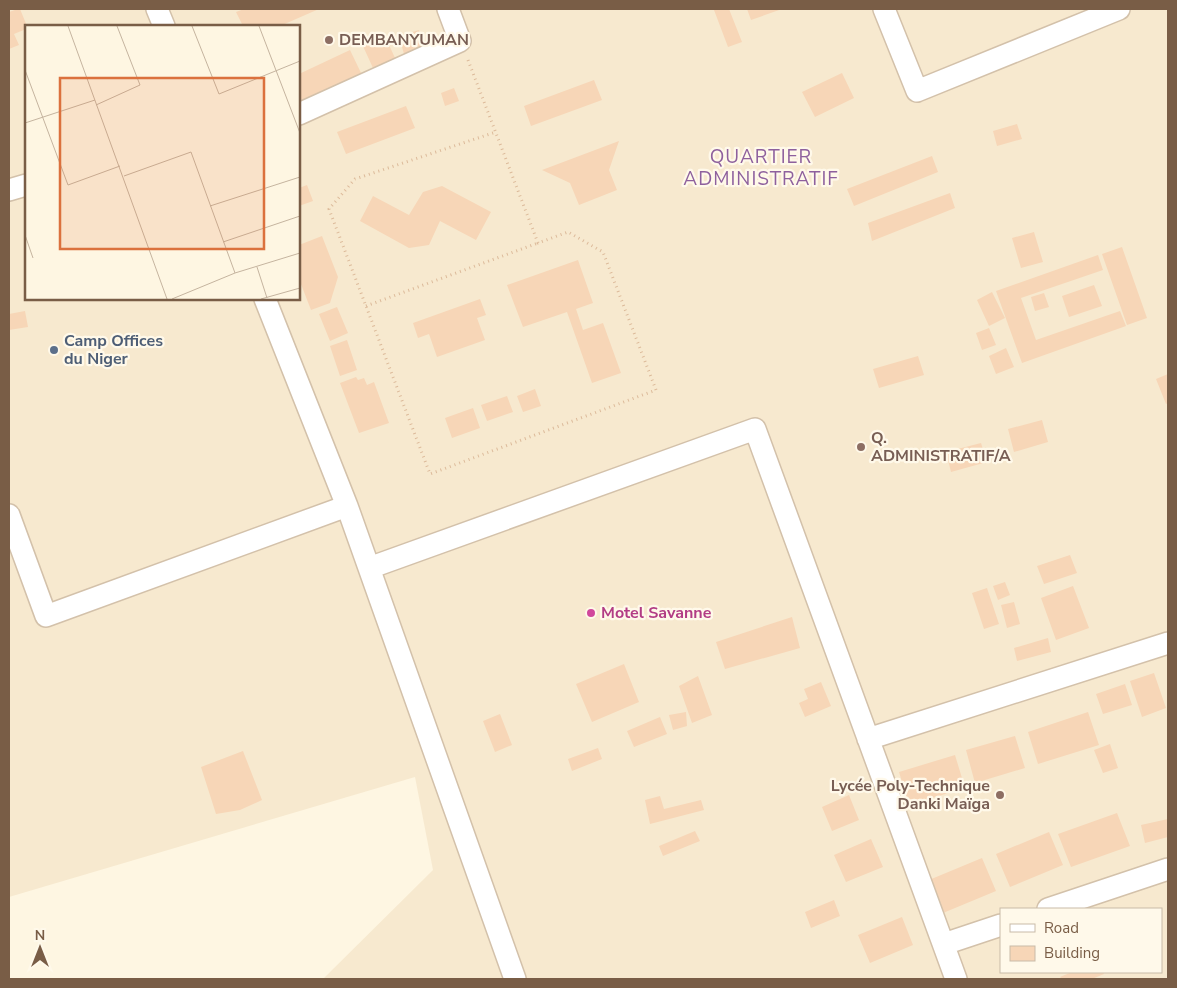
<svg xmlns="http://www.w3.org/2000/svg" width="1177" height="988" viewBox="0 0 1177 988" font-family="'Nunito Sans',sans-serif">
	<rect width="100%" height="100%" fill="#fef6e2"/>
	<path fill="#f7e9cf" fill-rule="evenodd" d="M9,9H1168V979H323L433,870L415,777L9,897ZM26,26H299V299H26ZM1001,909H1161V972H1001Z"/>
	<path fill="#f7d6b7" d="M18,9H20L27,26L26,29L14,34L19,45L9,49V12Z
		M244,9H319L280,26H243L236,12Z
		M716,9H729L742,42L728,47L714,10Z
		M747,9H782L751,20Z
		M419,30L424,48L404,54L399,36Z
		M384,34L395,58L373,68L362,44Z
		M350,50L362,75L299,105V74Z
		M842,73L854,98L815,117L802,92Z
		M594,80L602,100L531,126L524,106Z
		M454,88L459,101L445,106L441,93Z
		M406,106L415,128L346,154L337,132Z
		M1017,124L1022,139L997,146L993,131Z
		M619,141L609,170L617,190L579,205L570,183L542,170Z
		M932,156L938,172L854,206L847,189Z
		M307,185L313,201L299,206V188Z
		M442,186L491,212L476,240L440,221L429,245L409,248L360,221L373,196L409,215L423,192Z
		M950,193L955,208L872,241L868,223Z
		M1034,232L1043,262L1021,268L1012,238Z
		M322,236L338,277L330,303L311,310L299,279V245Z
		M1122,247L1147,318L1127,325L1102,254Z
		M1098,255L1103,270L1021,298L1036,340L1120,311L1126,326L1022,363L996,291Z
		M578,260L593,303L576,309L583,330L603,323L621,373L592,383L567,312L523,327L507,285Z
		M1094,285L1102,306L1069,317L1062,296Z
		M992,292L1005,318L989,326L977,300Z
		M1044,293L1049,307L1035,311L1031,297Z
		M480,299L486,315L477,318L485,340L437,357L429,334L418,338L413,323Z
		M337,307L348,333L330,341L319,314Z
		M25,311L28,327L9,330V314Z
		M989,328L996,345L982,350L976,333Z
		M347,340L357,370L340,376L330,346Z
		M1006,348L1014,367L996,374L989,356Z
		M918,356L924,375L879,388L873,369Z
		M1168,374V403L1166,404L1156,379Z
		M356,377L358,380L364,378L367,385L374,382L389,423L359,433L340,383Z
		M535,389L541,406L523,412L517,396Z
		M507,396L513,412L487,421L481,405Z
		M473,408L480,428L452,438L445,418Z
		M1042,420L1048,442L1014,452L1008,429Z
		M981,443L987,462L951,472L946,452Z
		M1070,555L1077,573L1044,584L1037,566Z
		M1005,582L1010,595L998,600L993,586Z
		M1073,586L1089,628L1056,640L1041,598Z
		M987,588L999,624L984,629L972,593Z
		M1014,602L1020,624L1007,628L1001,605Z
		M792,617L800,648L725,669L716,642Z
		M1048,638L1051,652L1017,661L1014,648Z
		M624,664L639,702L592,722L576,684Z
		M1154,673L1166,708L1142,717L1130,681Z
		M698,676L712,715L692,723L679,686Z
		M821,682L831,706L805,717L799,703L808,699L804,689Z
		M1125,684L1132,705L1103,714L1096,694Z
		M686,712L687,726L673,730L669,715Z
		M1088,712L1099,745L1038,764L1028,732Z
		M500,714L512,745L495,752L483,721Z
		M660,717L667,734L634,747L627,731Z
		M1015,736L1025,768L975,783L966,750Z
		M1110,744L1118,768L1103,773L1094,750Z
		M598,748L602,759L572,771L568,759Z
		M243,751L262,800L240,810L216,814L201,767Z
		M955,755L965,788L909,805L899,772Z
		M849,795L859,820L832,831L822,807Z
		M660,796L664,809L701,800L704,810L650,824L645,800Z
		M1117,813L1130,846L1071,867L1058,834Z
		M1168,819V837L1145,843L1141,825Z
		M695,831L700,841L663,856L659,846Z
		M1049,832L1063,865L1010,887L996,854Z
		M871,839L883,867L846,882L834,855Z
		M982,858L996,891L943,913L929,880Z
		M834,900L840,916L811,928L805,912Z
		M902,917L913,945L870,963L858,935Z
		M1072,972H1103L1104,974L1092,979H1062L1060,977Z"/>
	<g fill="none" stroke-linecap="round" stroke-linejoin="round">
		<defs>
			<path id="minor" d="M157,9L164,26
				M884,9L917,91L1119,9
				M299,114L460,41L448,9
				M9,190L26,185
				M265,299L347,506L515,979
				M9,515L46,616L347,506
				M369,568L755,429L956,979
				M868,739L1168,643
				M1048,909L1168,869
				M944,944L1001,925"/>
		</defs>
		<use href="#minor" stroke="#d3c1aa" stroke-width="24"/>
		<path stroke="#dcba9a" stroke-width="3" stroke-dasharray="1 4" stroke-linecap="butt" d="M468,60L538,243L568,232L603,252L656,390L430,474L329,209L355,179L496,132
			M366,306L538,243"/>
		<use href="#minor" stroke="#fff" stroke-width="21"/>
	</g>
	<g fill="#8d6e63" stroke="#fff9ea" stroke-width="2">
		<circle cx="329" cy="40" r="5"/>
		<circle cx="861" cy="447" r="5"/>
		<circle cx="1000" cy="795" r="5"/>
	</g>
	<circle fill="#5c6f8a" stroke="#fff9ea" stroke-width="2" cx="54" cy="350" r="5"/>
	<circle fill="#d1479c" stroke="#fff9ea" stroke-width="2" cx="591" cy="613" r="5"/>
	<g text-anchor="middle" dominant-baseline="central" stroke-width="4.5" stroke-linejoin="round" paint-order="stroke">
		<g font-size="16" font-weight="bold" fill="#785e54" stroke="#fff9ea" text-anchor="start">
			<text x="339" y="40">DEMBANYUMAN</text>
			<text x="871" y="438">Q.<tspan x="871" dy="18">ADMINISTRATIF/A</tspan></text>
			<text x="990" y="786" text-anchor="end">Lycée Poly-Technique<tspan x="990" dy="18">Danki Maïga</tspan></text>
		</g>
		<g font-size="16" font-weight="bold" fill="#4e5e75" stroke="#fff9ea" text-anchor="start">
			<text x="64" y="341">Camp Offices<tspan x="64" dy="18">du Niger</tspan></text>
		</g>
		<g font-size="16" font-weight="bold" fill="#b23c85" stroke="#fff9ea" text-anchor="start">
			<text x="601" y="613">Motel Savanne</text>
		</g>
		<g font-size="19" letter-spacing="1" fill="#8e609d" stroke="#fff9ea">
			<text x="761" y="157">QUARTIER<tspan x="761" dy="22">ADMINISTRATIF</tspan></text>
		</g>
	</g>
	<g transform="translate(25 25)">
		<rect width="275" height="275" fill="#fef6e2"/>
		<path fill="none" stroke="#c5b49f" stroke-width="1" d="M43,1L142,274M167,1L194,69L275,36M234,1L275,108M0,45L43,160L95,141M71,80L115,60L92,1M0,98L70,75M99,151L166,127L210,248M185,181L275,152M0,210L8,233M198,217L275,191M232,242L242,273M147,274L210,248L275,228M236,274L275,263"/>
		<path fill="#db713d" fill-opacity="0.15" stroke="#db713d" stroke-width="2.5" d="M35,53H239V224H35Z"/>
		<rect width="275" height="275" fill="none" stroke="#795d46" stroke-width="2.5"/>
	</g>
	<rect width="1177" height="988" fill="none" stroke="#795d46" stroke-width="20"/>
	<rect x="1000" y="908" width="162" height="65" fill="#fff9ea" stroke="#c9bba8"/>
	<rect x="1010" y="924" width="25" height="8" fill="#ffffff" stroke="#c9bba8"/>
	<text x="1044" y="933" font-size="15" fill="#795d46">Road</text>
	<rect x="1010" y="946" width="25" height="15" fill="#f7d6b7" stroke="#c9bba8"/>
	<text x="1044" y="958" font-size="15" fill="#795d46">Building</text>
	<g transform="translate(40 948)" stroke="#fff9ea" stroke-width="4" paint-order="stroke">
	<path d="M0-4L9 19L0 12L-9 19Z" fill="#795d46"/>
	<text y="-8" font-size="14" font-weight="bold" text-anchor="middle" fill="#795d46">N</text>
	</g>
</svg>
